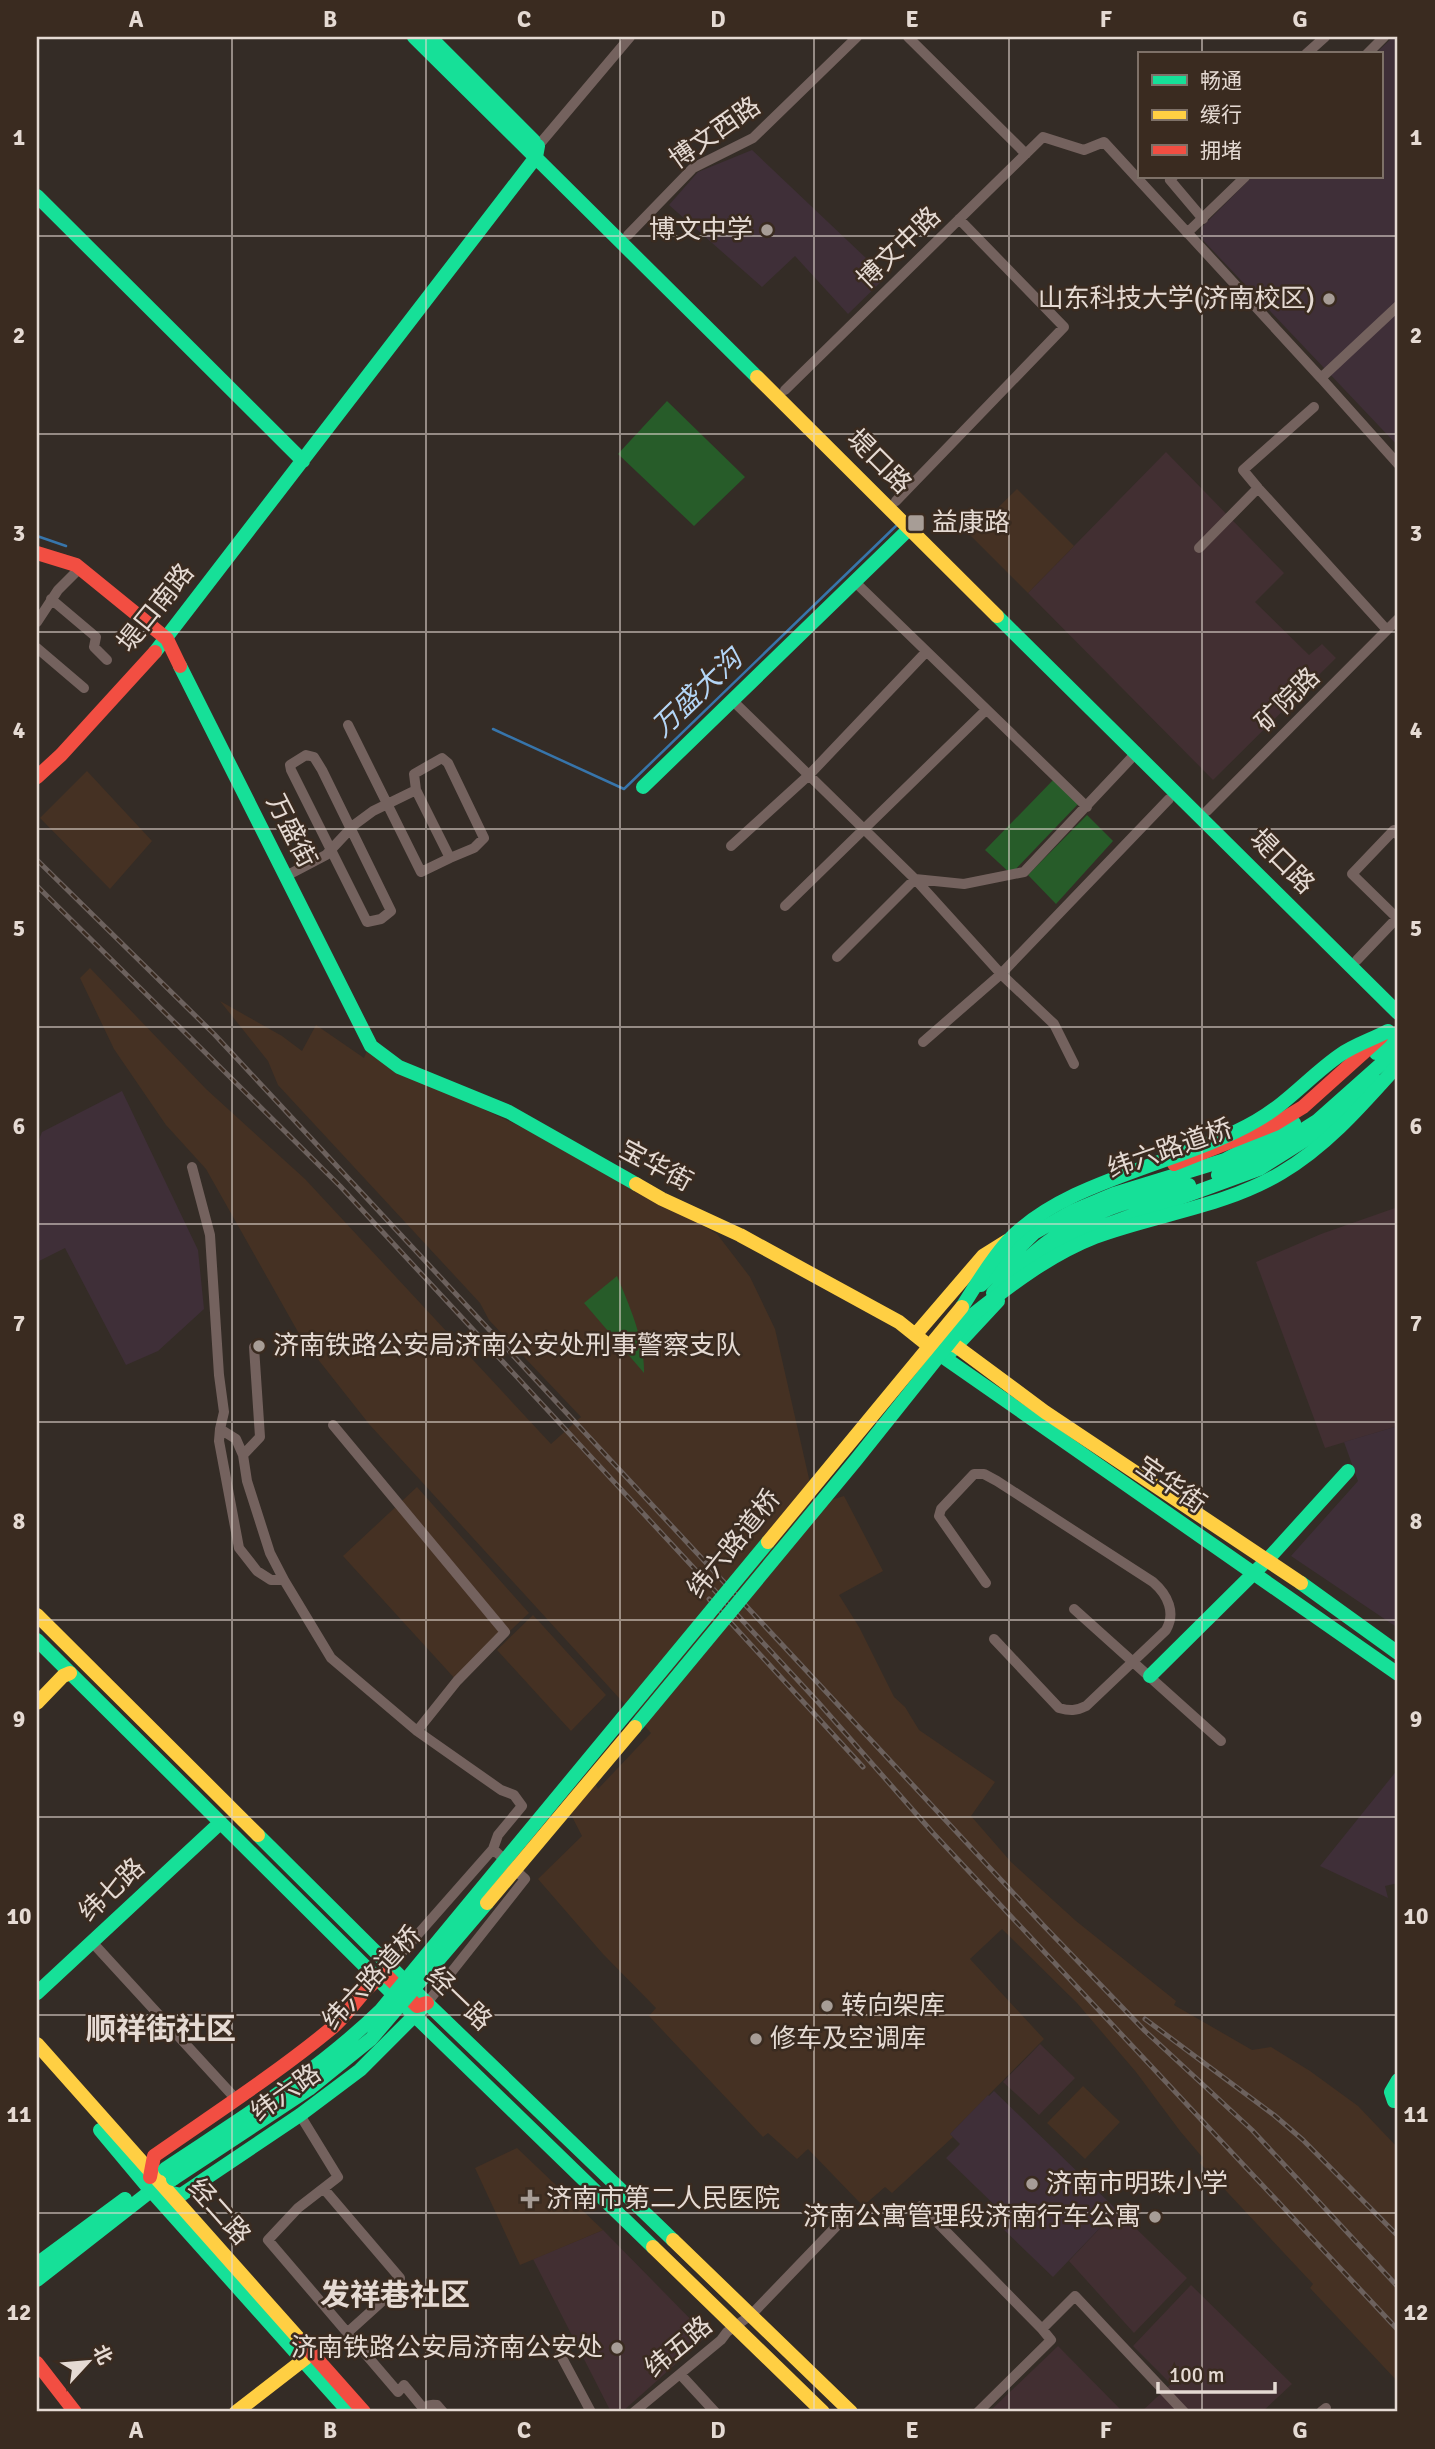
<svg xmlns="http://www.w3.org/2000/svg" width="1435" height="2449" viewBox="0 0 1435 2449" font-family="Signika,'Noto Sans SC',sans-serif">
	<rect width="100%" height="100%" fill="#342c26"/>
	<path fill="#422f32" d="M1166,452L1284,573L1255,602L1309,655L1322,644L1336,658L1213,780L1028,593Z
		M1398,1207V1426L1325,1448L1256,1262L1321,1234Z
		M1040,2044L1075,2078L1039,2115L1003,2082Z
		M1117,2210L1187,2278L1134,2333L1069,2261Z
		M603,2230L707,2336L622,2412H611L533,2259Z
		M1191,2285L1292,2384L1262,2412H1141L1171,2384L1133,2346Z
		M1058,2346L1123,2412H989Z"/>
	<path fill="#453123" d="M1017,489L1074,546L1028,593L970,535Z
		M87,771L152,841L110,889L40,818Z
		M90,968L206,1089L305,1179L551,1444L581,1417L489,1320L480,1303L278,1085L268,1061L220,1001L282,1036L302,1051L316,1025L364,1058L367,1050L487,1111L587,1158L717,1234L750,1277L775,1329L815,1505L844,1496L883,1571L839,1595L859,1627L894,1697L905,1707L919,1730L995,1782L971,1816L1011,1862L1076,1921L1176,2001L1174,2005L1252,2050L1271,2047L1310,2071L1358,2106L1398,2148V2382L1310,2288L1313,2284L1200,2163L1203,2158L1180,2131L1136,2072L1077,2003L1002,1929L970,1959L1044,2039L950,2134L953,2137L892,2193L885,2187L863,2206L808,2149L797,2159L768,2133L763,2137L649,2016L656,2008L603,1954L538,1879L582,1836L561,1795L593,1778L598,1789L651,1733L369,1424L302,1339L206,1169L166,1125L114,1049L80,978Z
		M417,1487L529,1613L457,1681L343,1556Z
		M533,1615L606,1695L571,1731L497,1650Z
		M1083,2086L1120,2122L1085,2159L1047,2123Z
		M517,2148L603,2230L520,2265L475,2168Z"/>
	<path fill="#3f2f38" d="M1393,37H1398V446L1200,237L1201,228L1252,177H1381V54H1375Z
		M752,150L886,277L848,314L795,256L762,287L669,205L698,172Z
		M122,1091L198,1250L204,1309L158,1351L126,1365L65,1248L37,1262V1145L42,1132Z
		M1398,1426V1628L1291,1556L1358,1481L1344,1442Z
		M1398,1769V1883L1385,1886L1388,1898L1320,1866Z
		M994,2091L1117,2210L1053,2277L1000,2226L1008,2218L946,2158L960,2144L950,2134L988,2095L989,2096Z"/>
	<path fill="#275c29" d="M667,401L745,477L694,526L618,454Z
		M1056,777L1081,801L1011,874L985,850Z
		M1087,815L1113,841L1056,904L1028,875Z
		M617,1276C629,1305 645,1340 644,1373L584,1303Z"/>
	<g fill="none" stroke-linecap="round" stroke-linejoin="round">
		<path stroke="#3775ab" stroke-width="2.5" d="M37,536L66,546
			M493,729L624,789L897,525"/>
		<path stroke="#74625e" stroke-width="10" d="M908,37L1026,154
			M1306,54L1325,37
			M1367,54L1384,37
			M538,146L630,37
			M1173,177L1170,180L1203,219
			M1187,233L1245,177
			M628,235L693,168L753,138L857,37
			M1398,306L1321,378L1398,464
			M785,390L1043,137L1084,150L1104,142L1321,378
			M1258,488L1243,470L1314,407
			M896,501L1064,327L959,219
			M1199,548L1258,488L1387,630
			M855,582L1087,807
			M51,599L96,637L94,647L107,660
			M37,622L58,590L80,568
			M37,648L84,688
			M733,701L915,879L964,884L1024,872L1137,752
			M348,725L421,872L450,858L416,790L414,774L442,758L448,763L484,838L474,848L450,858
			M306,755L314,757L322,770L391,911L381,919L367,922L291,770L290,765Z
			M1207,811L1398,619
			M731,846L809,775L926,652
			M286,876L326,855L354,825L373,811L416,790
			M785,906L986,710
			M837,957L915,879L1001,974L1054,1024L1074,1064
			M1357,960L1397,918L1352,874L1394,830L1398,835
			M923,1042L1001,974L1169,799
			M192,1167L210,1235L219,1375L224,1412L220,1429L236,1439L243,1455L247,1481L270,1553L284,1580
			M333,1425L505,1632L457,1681L417,1731
			M220,1429L219,1441L239,1548L257,1571L271,1580H284L331,1658L417,1731L501,1790L514,1795L522,1806L498,1835L493,1849L390,1966
			M243,1455L260,1437L254,1347
			M986,1583L939,1516L941,1509L974,1474H984L997,1481L1153,1582C1168,1595 1176,1613 1166,1630L1086,1706C1076,1711 1070,1711 1059,1708L994,1639
			M1074,1609L1221,1741
			M92,1942L235,2098
			M427,2003L525,1879L493,1849
			M300,2115L338,2177L298,2208L268,2240L398,2392L404,2385L423,2408
			M324,2189L400,2278L399,2286L347,2333
			M921,2206L1042,2329L1075,2296L1184,2412
			M560,2354L591,2412
			M680,2374L715,2412
			M421,2412C424,2405 430,2404 437,2405L443,2412
			M634,2412L721,2340L727,2332L751,2315L851,2211
			M978,2412L1051,2340L1042,2329
			M1321,2412L1326,2408"/>
		<path stroke="#16e098" stroke-width="14" d="M414,37L757,377
			M430,37L534,141
			M37,196L303,461
			M997,616L1398,1013
			M155,652L536,157L538,146
			M180,666L371,1046L399,1067L509,1112L636,1184
			M643,787L910,528
			M1376,1053L1398,1033
			M1218,1175L1262,1156L1317,1121L1398,1049
			M1024,1273L1036,1259L1084,1233L1259,1169L1324,1128L1376,1081
			M981,1285L1034,1233L1071,1212L1114,1194L1225,1160L1294,1123
			M993,1293C1011,1275 1028,1256 1049,1241C1089,1210 1140,1198 1189,1185
			M939,1354L1398,1674
			M945,1358L998,1301
			M1301,1583L1398,1653
			M37,1640L415,2016L653,2247
			M1150,1676L1268,1559L1348,1471
			M258,1835L432,2008L673,2240
			M37,1993L220,1823
			M1398,2080L1391,2092L1394,2101H1398
			M100,2130L146,2185L349,2412
			M168,2192L181,2195L300,2115L360,2070L421,2009
			M37,2264L125,2199
			M37,2280L161,2183L173,2179"/>
		<path stroke="#ffcf43" stroke-width="14" d="M757,377L997,616
			M636,1184L662,1199L740,1235L899,1322L939,1354
			M916,1334L983,1256L1007,1241
			M944,1342L956,1346L1045,1412L1301,1583
			M37,1615L258,1835
			M37,1703L63,1676L70,1673
			M37,2044L301,2341
			M673,2240L851,2412
			M653,2247L823,2412
			M236,2412L311,2354"/>
		<path stroke="#f24e42" stroke-width="14" d="M37,553L76,565L167,639L180,666
			M37,777L61,755L155,652
			M1174,1164L1275,1124L1303,1107L1381,1037
			M150,2177L154,2156C214,2114 276,2074 333,2027C352,2011 363,1987 385,1974L417,2006L427,2003
			M301,2341L364,2412
			M37,2363L75,2412"/>
		<defs>
			<path id="rail" d="M37,860L214,1034L1043,1925L1145,2031L1252,2130L1398,2287
				M37,886L340,1186L817,1701L933,1833L1398,2330
				M709,1599L863,1767
				M1145,2019L1274,2115L1303,2140L1398,2236"/>
		</defs>
		<use href="#rail" stroke="#6c615d" stroke-width="5"/>
		<use href="#rail" stroke="#3a2b20" stroke-width="2.5" stroke-dasharray="8" stroke-linecap="butt"/>
		<path stroke="#16e098" stroke-width="14" d="M962,1307C976,1285 990,1261 1008,1241C1066,1179 1182,1164 1256,1121C1288,1103 1311,1075 1340,1055C1354,1045 1373,1039 1388,1031
			M970,1317C1009,1286 1049,1255 1095,1237C1157,1214 1224,1207 1281,1173C1327,1146 1363,1104 1398,1065
			M635,1727L856,1460L970,1317
			M165,2169C240,2119 316,2073 381,2010L768,1542
			M173,2179L309,2089L371,2039L487,1903"/>
		<path stroke="#ffcf43" stroke-width="14" d="M768,1542L962,1307
			M487,1903L635,1727"/>
	</g>
	<path fill="none" stroke="#e5dad3" stroke-width="2" stroke-opacity="0.55" d="M232,37V2412M426,37V2412M620,37V2412M814,37V2412M1009,37V2412M1202,37V54M1202,177V2412M37,236H1398M37,434H1398M37,632H1398M37,829H1398M37,1027H1398M37,1224H1398M37,1422H1398M37,1620H1398M37,1817H1398M37,2015H1398M37,2213H1398"/>
	<g fill="#a79d96" stroke="#3a2b20" stroke-width="2.5">
		<circle cx="767" cy="230" r="7"/>
		<circle cx="1329" cy="299" r="7"/>
		<rect x="907" y="514" width="18" height="18" rx="3.5"/>
		<circle cx="259" cy="1346" r="7"/>
		<circle cx="827" cy="2006" r="7"/>
		<circle cx="756" cy="2039" r="7"/>
		<circle cx="1032" cy="2184" r="7"/>
		<path d="M526.5 2188.5h7v7h7v7h-7v7h-7v-7h-7v-7h7z"/>
		<circle cx="1155" cy="2217" r="7"/>
		<circle cx="617" cy="2348" r="7"/>
	</g>
	<g text-anchor="middle" dominant-baseline="central" stroke-width="5" stroke-linejoin="round" paint-order="stroke">
		<g font-size="26" fill="#e5dad3" stroke="#3a2b20">
			<text transform="translate(715 133) rotate(-35)">博文西路</text>
			<text transform="translate(899 248) rotate(-44)">博文中路</text>
			<text transform="translate(879 462) rotate(45)">堤口路</text>
			<text transform="translate(156 608) rotate(-51)">堤口南路</text>
			<text transform="translate(1288 700) rotate(-45)">矿院路</text>
			<text transform="translate(291 831) rotate(63)">万盛街</text>
			<text transform="translate(1282 862) rotate(45)">堤口路</text>
			<text transform="translate(1170 1149) rotate(-19)">纬六路道桥</text>
			<text transform="translate(656 1166) rotate(28)">宝华街</text>
			<text transform="translate(1171 1485) rotate(35)">宝华街</text>
			<text transform="translate(734 1544) rotate(-51)">纬六路道桥</text>
			<text transform="translate(112 1890) rotate(-43)">纬七路</text>
			<text transform="translate(372 1978) rotate(-47)">纬六路道桥</text>
			<text transform="translate(459 1999) rotate(44)">经一路</text>
			<text transform="translate(286 2093) rotate(-35)">纬六路</text>
			<text transform="translate(219 2212) rotate(48)">经二路</text>
			<text transform="translate(679 2347) rotate(-40)">纬五路</text>
		</g>
		<g font-size="26" fill="#e5dad3" stroke="#3a2b20" text-anchor="start">
			<text x="753" y="230" text-anchor="end">博文中学</text>
			<text x="1315" y="299" text-anchor="end">山东科技大学(济南校区)</text>
			<text x="932" y="523">益康路</text>
			<text x="273" y="1346">济南铁路公安局济南公安处刑事警察支队</text>
			<text x="841" y="2006">转向架库</text>
			<text x="770" y="2039">修车及空调库</text>
			<text x="1046" y="2184">济南市明珠小学</text>
			<text x="546" y="2199">济南市第二人民医院</text>
			<text x="1141" y="2217" text-anchor="end">济南公寓管理段济南行车公寓</text>
			<text x="603" y="2348" text-anchor="end">济南铁路公安局济南公安处</text>
		</g>
		<g font-size="28" font-style="italic" fill="#b3d5f6" stroke="#3a2b20">
			<text transform="translate(697 693) rotate(-44)">万盛大沟</text>
		</g>
		<g font-size="30" font-weight="bold" fill="#e5dad3" stroke="#3a2b20">
			<text x="161" y="2029">顺祥街社区</text>
			<text x="395" y="2295">发祥巷社区</text>
		</g>
	</g>
	<rect width="1435" height="2449" fill="none" stroke="#3a2b20" stroke-width="77"/>
	<rect x="1138" y="52" width="245" height="126" fill="#3a2b20" stroke="#7e7168" stroke-width="2"/>
	<rect x="1152" y="75" width="35" height="10" fill="#16e098" stroke="#7e7168" stroke-width="2"/>
	<text x="1200" y="88" font-size="21" fill="#e5dad3">畅通</text>
	<rect x="1152" y="110" width="35" height="10" fill="#ffcf43" stroke="#7e7168" stroke-width="2"/>
	<text x="1200" y="122" font-size="21" fill="#e5dad3">缓行</text>
	<rect x="1152" y="145" width="35" height="10" fill="#f24e42" stroke="#7e7168" stroke-width="2"/>
	<text x="1200" y="158" font-size="21" fill="#e5dad3">拥堵</text>
	<g transform="translate(88 2362) rotate(64)" stroke="#3a2b20" stroke-width="5" paint-order="stroke">
	<path d="M0-5L12 26L0 18L-12 26Z" fill="#e5dad3"/>
	<text y="-10" font-size="19" font-weight="bold" text-anchor="middle" fill="#e5dad3">北</text>
	</g>
	<path d="M1158 2382v10h117v-10" fill="none" stroke="#e5dad3" stroke-width="3.5"/>
	<text x="1169" y="2382" font-size="21" fill="#e5dad3" stroke="#3a2b20" stroke-width="5" paint-order="stroke">100 m</text>
	<rect x="38" y="38" width="1358" height="2372" fill="none" stroke="#e5dad3" stroke-width="2.5"/>
	<g font-size="23" text-anchor="middle" font-weight="bold" fill="#e5dad3">
		<text x="136" y="27">A</text>
		<text x="330" y="27">B</text>
		<text x="524" y="27">C</text>
		<text x="718" y="27">D</text>
		<text x="912" y="27">E</text>
		<text x="1106" y="27">F</text>
		<text x="1300" y="27">G</text>
		<text x="19" y="145">1</text>
		<text x="1416" y="145">1</text>
		<text x="19" y="343">2</text>
		<text x="1416" y="343">2</text>
		<text x="19" y="541">3</text>
		<text x="1416" y="541">3</text>
		<text x="19" y="738">4</text>
		<text x="1416" y="738">4</text>
		<text x="19" y="936">5</text>
		<text x="1416" y="936">5</text>
		<text x="19" y="1134">6</text>
		<text x="1416" y="1134">6</text>
		<text x="19" y="1331">7</text>
		<text x="1416" y="1331">7</text>
		<text x="19" y="1529">8</text>
		<text x="1416" y="1529">8</text>
		<text x="19" y="1727">9</text>
		<text x="1416" y="1727">9</text>
		<text x="19" y="1924">10</text>
		<text x="1416" y="1924">10</text>
		<text x="19" y="2122">11</text>
		<text x="1416" y="2122">11</text>
		<text x="19" y="2320">12</text>
		<text x="1416" y="2320">12</text>
		<text x="136" y="2438">A</text>
		<text x="330" y="2438">B</text>
		<text x="524" y="2438">C</text>
		<text x="718" y="2438">D</text>
		<text x="912" y="2438">E</text>
		<text x="1106" y="2438">F</text>
		<text x="1300" y="2438">G</text>
	</g>
</svg>
